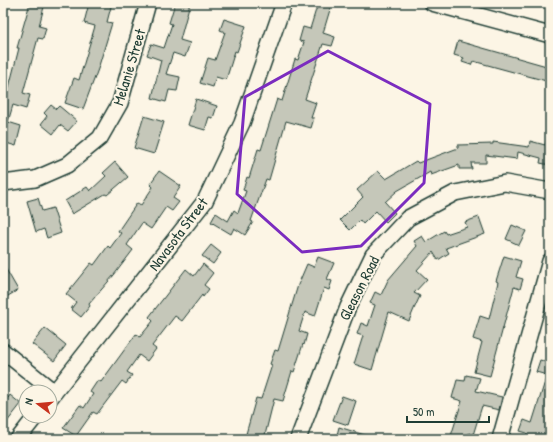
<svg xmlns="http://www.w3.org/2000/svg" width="553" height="442" viewBox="0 0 553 442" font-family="'Patrick Hand',sans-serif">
	<rect width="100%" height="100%" fill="#fcf5e5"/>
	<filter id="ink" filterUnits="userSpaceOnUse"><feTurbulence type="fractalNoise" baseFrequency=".025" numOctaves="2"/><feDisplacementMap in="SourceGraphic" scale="8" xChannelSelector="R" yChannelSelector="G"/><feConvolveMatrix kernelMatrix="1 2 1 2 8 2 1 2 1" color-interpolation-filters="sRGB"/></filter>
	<g filter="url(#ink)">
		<path fill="#c5c7b9" stroke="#1f3d34" d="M30,3H45L39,26L46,28L43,39L38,38L23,93L30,95L26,109L13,105L8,122L21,126L16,146L3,142V98L6,99L19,48H17Z
			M89,3H112L107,22L112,23L98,69L83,109L65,103L74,78L79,80L95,26L84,23Z
			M175,3H190L180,40L190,43L185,57L173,53L166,74L180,77L177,91L169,90L166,102L152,98L161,60L147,55L151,44L164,48L172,24L169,23Z
			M318,3H332L323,33L335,37L332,46L323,44L305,99L316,103L311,118H314L311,128L286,121L269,180L266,179L251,221L253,222L245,235L234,228L231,234L211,222L216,213L228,221L234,210L238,213L246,191L243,190L247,177L249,178L258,149L261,150L277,99L282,101L295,59L298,60L304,42L299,41L303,27L310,29Z
			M224,19L246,26L237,52L235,51L226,80L216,77L213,87L200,83L208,58L215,60L225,32L220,30Z
			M458,41L550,67V82L473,61L471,65L462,62L464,58L454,55Z
			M196,99L217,106L213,118L209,117L205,130L188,125Z
			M51,105L56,109L59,106L77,121L68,131L60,125L53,134L41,124L47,116L44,113Z
			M144,116L164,122L154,154L134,148Z
			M548,137H550V165L540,163L541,158L518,152L517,159L486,155V163H471L472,169H459V165L431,175L430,172L397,191L385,202L395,213L386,222L376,211L363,224L360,220L350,230L340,220L363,197L357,190L378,171L386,179L416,161L418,163L458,148V145L493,144V142L529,147L530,141L545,145Z
			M115,162L128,177L107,195L105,194L72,214L65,201L87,187L90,191L106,176L103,173Z
			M159,171L181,186L173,198L179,202L172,211L166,207L151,229L142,223L127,245L133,250L114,275L89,304L90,306L81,317L71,309L76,302L66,294L91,263L94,265L108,246L110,248L121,233L118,231L137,203L141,205L153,187L150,184Z
			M38,198L42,211L53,208L61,233L47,238L44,229L36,232L27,201Z
			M479,217L485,234L446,248L449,253L438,260L433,252L417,270L427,279L414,293L420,296L414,309L409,321L389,312L372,370L354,364L363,336L357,334L361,323L368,326L375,305L370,303L375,292L381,295L388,280L417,246L414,241L422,236L426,242L444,231L446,234L467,227L465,222Z
			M512,225L526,231L519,245L506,239Z
			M211,245L221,253L213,264L202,256Z
			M504,256L521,261L516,277L523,279L520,289L514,287L490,376L474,372L482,342L473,339L480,316L489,319L498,282L496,281Z
			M318,257L334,263L327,279L332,281L329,290L324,288L315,316L305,312L299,331L307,334L304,345L303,344L294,372L292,371L283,401L274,399L264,439H251L252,436L246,434L256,398L261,399L272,365L270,364L275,350L278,351L298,285L307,264L314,267Z
			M3,264L18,290L3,299Z
			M203,264L213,273L204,285L209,289L203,297L202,295L182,321L175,316L152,346L156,349L147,361L139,355L127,372L132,375L126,384L122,381L97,414L93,412L76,436L63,428L80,405L84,408L93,394L90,392L98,380L101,382L136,334L140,337L153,321L149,317L186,269L194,276Z
			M45,328L66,345L54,361L32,344Z
			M540,360L550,363V421L544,439H526L527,433L520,431L524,420L532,423L547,375L536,372Z
			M466,375L480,378L476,391L502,397L499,410L482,406L473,435L469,433L467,439H450L462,401L452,398L457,380L465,381Z
			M3,394L8,398L10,395L21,404L3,427Z
			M342,396L356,401L348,425L333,420Z
			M339,427L371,437L370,439H336Z"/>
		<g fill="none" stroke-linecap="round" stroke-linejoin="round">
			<defs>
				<path id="minor" d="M432,3L550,35
					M3,183L35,179L67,165L100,138L120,103L148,3
					M3,351L54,392
					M50,398L205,201L242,123L284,3
					M18,439L36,416
					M298,439L348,307L373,255L408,218L455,193L505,183L550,191
					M500,439L550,261"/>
			</defs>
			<use href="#minor" stroke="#1f3d34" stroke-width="18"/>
			<use href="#minor" stroke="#fcf5e5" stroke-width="15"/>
		</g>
	</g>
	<path fill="none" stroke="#7b2cbf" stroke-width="3" stroke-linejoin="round" d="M328,51L430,104L424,183L361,246L302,252L237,194L245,97Z"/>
	<g text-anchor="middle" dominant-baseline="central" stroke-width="4" stroke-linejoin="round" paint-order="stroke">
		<g font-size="15" fill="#1f3d34" stroke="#fcf5e5">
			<text transform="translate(129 67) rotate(-73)">Melanie Street</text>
			<text transform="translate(178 234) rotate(-53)">Navasota Street</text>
			<text transform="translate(359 288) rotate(-63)">Gleason Road</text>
		</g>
	</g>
	<rect width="553" height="442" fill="none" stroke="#fcf5e5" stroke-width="16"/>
	<rect x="8" y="8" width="537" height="426" fill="none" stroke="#1f3d34" stroke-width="1.5" filter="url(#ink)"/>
	<g transform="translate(38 404) rotate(286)"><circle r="19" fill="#fcf5e5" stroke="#a4ab9e"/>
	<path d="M0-3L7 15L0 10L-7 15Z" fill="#c8321e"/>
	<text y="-6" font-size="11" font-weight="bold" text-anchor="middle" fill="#1f3d34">N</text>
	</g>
	<path d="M407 416v6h82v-6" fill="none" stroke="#1f3d34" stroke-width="2"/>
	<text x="413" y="416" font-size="12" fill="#1f3d34" stroke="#fcf5e5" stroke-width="3" paint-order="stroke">50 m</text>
</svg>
